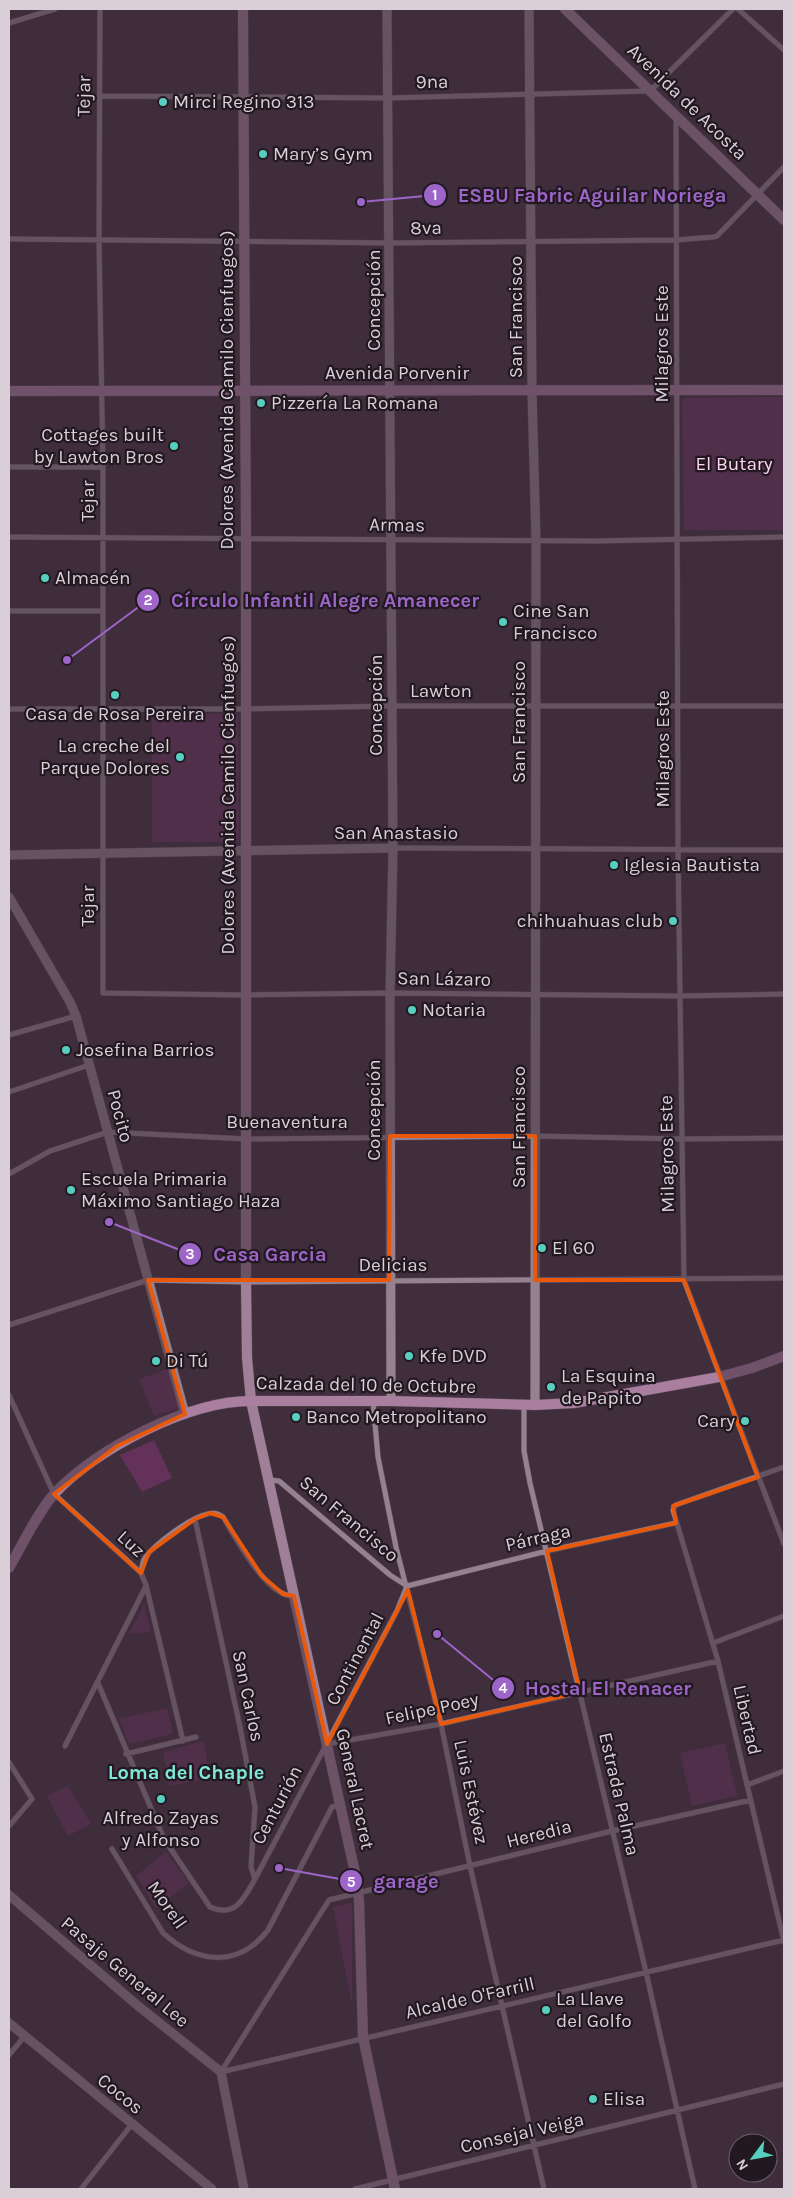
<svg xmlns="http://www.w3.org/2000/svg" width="793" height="2198" viewBox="0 0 793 2198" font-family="Karla,sans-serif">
	<rect width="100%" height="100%" fill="#402e3c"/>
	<path fill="#633159" d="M784,397V530H684L682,398Z
		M152,714H238L239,842H152Z
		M168,1369L179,1408L154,1416L139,1379Z
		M154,1440L172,1478L142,1492L120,1455Z
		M144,1605L151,1632L129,1634Z
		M167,1708L173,1734L129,1744L119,1719Z
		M204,1741L210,1778L169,1786L163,1752Z
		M725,1743L737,1796L692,1806L680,1753Z
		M68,1786L91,1824L68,1836L47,1796Z
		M166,1852L189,1883L156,1908L136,1876Z
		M352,1903V2005L333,1907Z"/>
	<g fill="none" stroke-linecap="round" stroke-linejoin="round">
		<defs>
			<path id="minor" d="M100,9L99,241L103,467V993L243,995L390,993L679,996L784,994
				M738,9L784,50
				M9,23L55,9
				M99,96L389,98L650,91L733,9
				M676,116L678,850L684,1280L784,1544
				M9,239L390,243L677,240L713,237L717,236L784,167
				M9,467H103
				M9,537L596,541L784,537
				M9,611H102
				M9,709H245L392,706H784
				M393,848L784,850
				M9,1035L76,1016
				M9,1092L89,1065
				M9,1174L50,1151L108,1132L247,1139L535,1136L682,1139L784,1138
				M9,1325L148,1280L246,1282L784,1278
				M9,1395L54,1494L141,1573L146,1585L183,1741
				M373,1401L378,1457L396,1547L441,1724L470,1866L544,2189
				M524,1405V1451L530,1483L646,1972L695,2189
				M784,1467L676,1505L673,1510L718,1661L784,1942
				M269,1480L279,1481L390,1575L407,1586
				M195,1519L240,1727L255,1807L251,1867L255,1879
				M141,1573C142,1568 142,1563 145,1558C155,1544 191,1517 208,1514C214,1512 219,1514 223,1517C236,1538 267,1598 294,1596
				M407,1586L547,1551L676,1523
				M713,1643L784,1616
				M98,1683L164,1839L210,1907C235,1918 244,1899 255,1879L397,1611L407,1586
				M327,1744L441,1724L718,1661
				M65,1746L146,1586
				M126,1754L196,1737
				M9,1762L32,1799L9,1826
				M747,1785L784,1771
				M112,1849L163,1933C196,1963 238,1969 268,1930L332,1807L340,1805
				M9,2055L24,2037
				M221,2072L329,1900L612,1831L751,1800
				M221,2072L784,1940
				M81,2189L132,2124
				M355,2189L784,2084"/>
			<path id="tertiary" d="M387,9L393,848L390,993L391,1401
				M529,9L532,392L536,541L535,1405
				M9,855L393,848
				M9,897L70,1002L76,1016L185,1414
				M9,1895L137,2005L221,2072L244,2189
				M9,2023L212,2189"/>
			<path id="secondary" d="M243,9L246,537V1282L247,1358L251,1401L356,1877L359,1900L363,2037L395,2189
				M565,9L784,220"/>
			<path id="primary" d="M9,391L784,390
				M9,1568C21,1547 39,1510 55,1493C97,1448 189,1401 251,1401H391L535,1405L574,1403L719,1377L752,1368L784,1356"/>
		</defs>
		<use href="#minor" stroke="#594a55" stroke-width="6"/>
		<use href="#tertiary" stroke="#594a55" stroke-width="10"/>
		<use href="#secondary" stroke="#594a55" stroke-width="11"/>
		<use href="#primary" stroke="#594a55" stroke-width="11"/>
		<use href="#minor" stroke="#968190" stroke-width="5"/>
		<use href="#tertiary" stroke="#968190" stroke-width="9"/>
		<use href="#secondary" stroke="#a08098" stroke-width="10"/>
		<use href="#primary" stroke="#a97e9f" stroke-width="10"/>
	</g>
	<path d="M0 0H793V2198H0ZM390,1136H535V1280H684L758,1477L673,1506L676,1523L547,1551L580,1692L441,1724L408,1590L327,1744L294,1596L283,1594L262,1576L223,1517L210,1513L195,1519L149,1552L141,1573L54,1494L117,1446L185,1414L148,1280H389Z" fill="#402e3c" fill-opacity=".55" fill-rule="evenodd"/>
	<path fill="none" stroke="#e8590c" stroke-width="4" stroke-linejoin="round" d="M390,1136H535V1280H684L758,1477L673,1506L676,1523L547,1551L580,1692L441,1724L408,1590L327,1744L294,1596L283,1594L262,1576L223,1517L210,1513L195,1519L149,1552L141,1573L54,1494L117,1446L185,1414L148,1280H389Z"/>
	<g fill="#58cec1" stroke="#221920" stroke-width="2">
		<circle cx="163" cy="102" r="5"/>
		<circle cx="263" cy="154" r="5"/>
		<circle cx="261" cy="403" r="5"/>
		<circle cx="174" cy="446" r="5"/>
		<circle cx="45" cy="578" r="5"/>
		<circle cx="503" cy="622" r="5"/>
		<circle cx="115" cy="695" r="5"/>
		<circle cx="180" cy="757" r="5"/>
		<circle cx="614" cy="865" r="5"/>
		<circle cx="673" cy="921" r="5"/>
		<circle cx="412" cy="1010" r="5"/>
		<circle cx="66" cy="1050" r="5"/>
		<circle cx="71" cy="1190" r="5"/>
		<circle cx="542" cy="1248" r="5"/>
		<circle cx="409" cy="1356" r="5"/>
		<circle cx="156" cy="1361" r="5"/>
		<circle cx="551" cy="1387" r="5"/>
		<circle cx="296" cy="1417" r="5"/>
		<circle cx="745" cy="1421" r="5"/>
		<circle cx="161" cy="1799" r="5"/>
		<circle cx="546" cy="2010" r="5"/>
		<circle cx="593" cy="2099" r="5"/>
	</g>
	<g text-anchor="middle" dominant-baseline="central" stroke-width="4.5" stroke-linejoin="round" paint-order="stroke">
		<g font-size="19" fill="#daced7" stroke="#221920">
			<text transform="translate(432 82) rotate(-1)">9na</text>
			<text transform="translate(84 96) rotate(-89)">Tejar</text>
			<text transform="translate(687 102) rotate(44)">Avenida de Acosta</text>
			<text transform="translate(426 228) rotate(-1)">8va</text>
			<text transform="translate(374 300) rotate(-90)">Concepción</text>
			<text transform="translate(516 317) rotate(-90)">San Francisco</text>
			<text transform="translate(662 344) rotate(-90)">Milagros Este</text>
			<text x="397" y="373">Avenida Porvenir</text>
			<text transform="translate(227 390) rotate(-90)">Dolores (Avenida Camilo Cienfuegos)</text>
			<text transform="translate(88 501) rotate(-90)">Tejar</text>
			<text transform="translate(397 525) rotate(1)">Armas</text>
			<text x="441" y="691">Lawton</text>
			<text transform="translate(376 705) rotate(-90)">Concepción</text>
			<text transform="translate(519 722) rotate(-90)">San Francisco</text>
			<text transform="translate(663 749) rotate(-90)">Milagros Este</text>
			<text transform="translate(228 795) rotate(-90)">Dolores (Avenida Camilo Cienfuegos)</text>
			<text x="396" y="833">San Anastasio</text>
			<text transform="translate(88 906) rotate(-90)">Tejar</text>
			<text transform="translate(444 979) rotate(1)">San Lázaro</text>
			<text transform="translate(374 1110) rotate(-90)">Concepción</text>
			<text transform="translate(120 1116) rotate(75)">Pocito</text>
			<text x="287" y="1122">Buenaventura</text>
			<text transform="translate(519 1127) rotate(-90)">San Francisco</text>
			<text transform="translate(667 1154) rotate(-91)">Milagros Este</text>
			<text x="393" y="1265">Delicias</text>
			<text transform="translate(366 1385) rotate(1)">Calzada del 10 de Octubre</text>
			<text transform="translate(349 1519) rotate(40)">San Francisco</text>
			<text transform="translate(538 1538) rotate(-13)">Párraga</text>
			<text transform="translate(131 1544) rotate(42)">Luz</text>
			<text transform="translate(355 1659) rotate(-62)">Continental</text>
			<text transform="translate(248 1696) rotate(78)">San Carlos</text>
			<text transform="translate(432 1709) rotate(-12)">Felipe Poey</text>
			<text transform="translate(747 1720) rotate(77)">Libertad</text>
			<text transform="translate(355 1789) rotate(78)">General Lacret</text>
			<text transform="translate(471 1792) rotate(78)">Luis Estévez</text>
			<text transform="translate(619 1794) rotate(77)">Estrada Palma</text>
			<text transform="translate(277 1805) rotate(-62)">Centurión</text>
			<text transform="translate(539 1834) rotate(-14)">Heredia</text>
			<text transform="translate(167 1905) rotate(55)">Morell</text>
			<text transform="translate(125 1972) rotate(40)">Pasaje General Lee</text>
			<text transform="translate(470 1998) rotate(-13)">Alcalde O'Farrill</text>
			<text transform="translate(120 2094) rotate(39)">Cocos</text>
			<text transform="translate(522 2133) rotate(-13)">Consejal Veiga</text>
		</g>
		<g font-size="19" fill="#daced7" stroke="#221920" text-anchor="start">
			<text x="173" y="102">Mirci Regino 313</text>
			<text x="273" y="154">Mary’s Gym</text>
			<text x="271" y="403">Pizzería La Romana</text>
			<text x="164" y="435" text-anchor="end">Cottages built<tspan x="164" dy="22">by Lawton Bros</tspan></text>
			<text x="55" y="578">Almacén</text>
			<text x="513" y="611">Cine San<tspan x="513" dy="22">Francisco</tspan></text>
			<text x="115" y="714" text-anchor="middle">Casa de Rosa Pereira</text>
			<text x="170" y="746" text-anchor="end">La creche del<tspan x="170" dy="22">Parque Dolores</tspan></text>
			<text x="624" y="865">Iglesia Bautista</text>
			<text x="663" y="921" text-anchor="end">chihuahuas club</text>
			<text x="422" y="1010">Notaria</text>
			<text x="76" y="1050">Josefina Barrios</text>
			<text x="81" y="1179">Escuela Primaria<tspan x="81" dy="22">Máximo Santiago Haza</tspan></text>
			<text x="552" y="1248">El 60</text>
			<text x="419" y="1356">Kfe DVD</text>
			<text x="166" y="1361">Di Tú</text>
			<text x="561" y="1376">La Esquina<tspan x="561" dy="22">de Papito</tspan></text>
			<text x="306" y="1417">Banco Metropolitano</text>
			<text x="735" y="1421" text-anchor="end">Cary</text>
			<text x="161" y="1818" text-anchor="middle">Alfredo Zayas<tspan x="161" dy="22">y Alfonso</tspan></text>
			<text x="556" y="1999">La Llave<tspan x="556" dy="22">del Golfo</tspan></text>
			<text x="603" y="2099">Elisa</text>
		</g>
		<g font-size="19" fill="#fdd3f2" stroke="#221920">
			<text x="734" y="464">El Butary</text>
		</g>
		<g font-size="20" font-weight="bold" fill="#7fe8db" stroke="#221920">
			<text x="186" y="1772">Loma del Chaple</text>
		</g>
	</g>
	<path fill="none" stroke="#9c65c7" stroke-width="2" d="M361 202L435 195M67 660L148 600M109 1222L190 1254M437 1634L503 1688M279 1868L351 1881"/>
	<g fill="#9c65c7" stroke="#221920" stroke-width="2">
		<circle cx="361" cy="202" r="5"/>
		<circle cx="67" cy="660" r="5"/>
		<circle cx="109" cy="1222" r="5"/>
		<circle cx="437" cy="1634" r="5"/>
		<circle cx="279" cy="1868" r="5"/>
		<circle cx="435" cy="195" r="12"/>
		<circle cx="148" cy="600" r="12"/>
		<circle cx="190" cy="1254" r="12"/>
		<circle cx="503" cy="1688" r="12"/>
		<circle cx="351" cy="1881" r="12"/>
	</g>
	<g font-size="15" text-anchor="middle" font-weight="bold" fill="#fff">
		<text x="435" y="200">1</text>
		<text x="148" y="605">2</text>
		<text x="190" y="1259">3</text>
		<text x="503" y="1693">4</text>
		<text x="351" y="1887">5</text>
	</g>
	<g font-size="20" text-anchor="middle" font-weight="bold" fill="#9c65c7" stroke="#221920" stroke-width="4.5" stroke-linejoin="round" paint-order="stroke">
		<text x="592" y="202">ESBU Fabric Aguilar Noriega</text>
		<text x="325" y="607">Círculo Infantil Alegre Amanecer</text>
		<text x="270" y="1261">Casa Garcia</text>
		<text x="608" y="1695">Hostal El Renacer</text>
		<text x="406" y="1888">garage</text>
	</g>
	<rect width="793" height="2198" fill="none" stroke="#daced7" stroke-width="20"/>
	<g transform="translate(753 2158) rotate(238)"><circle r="24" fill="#221920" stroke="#6c6169"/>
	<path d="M0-4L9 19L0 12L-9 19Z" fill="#58cec1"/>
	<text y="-8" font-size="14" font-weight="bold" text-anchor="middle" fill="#daced7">N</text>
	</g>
</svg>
